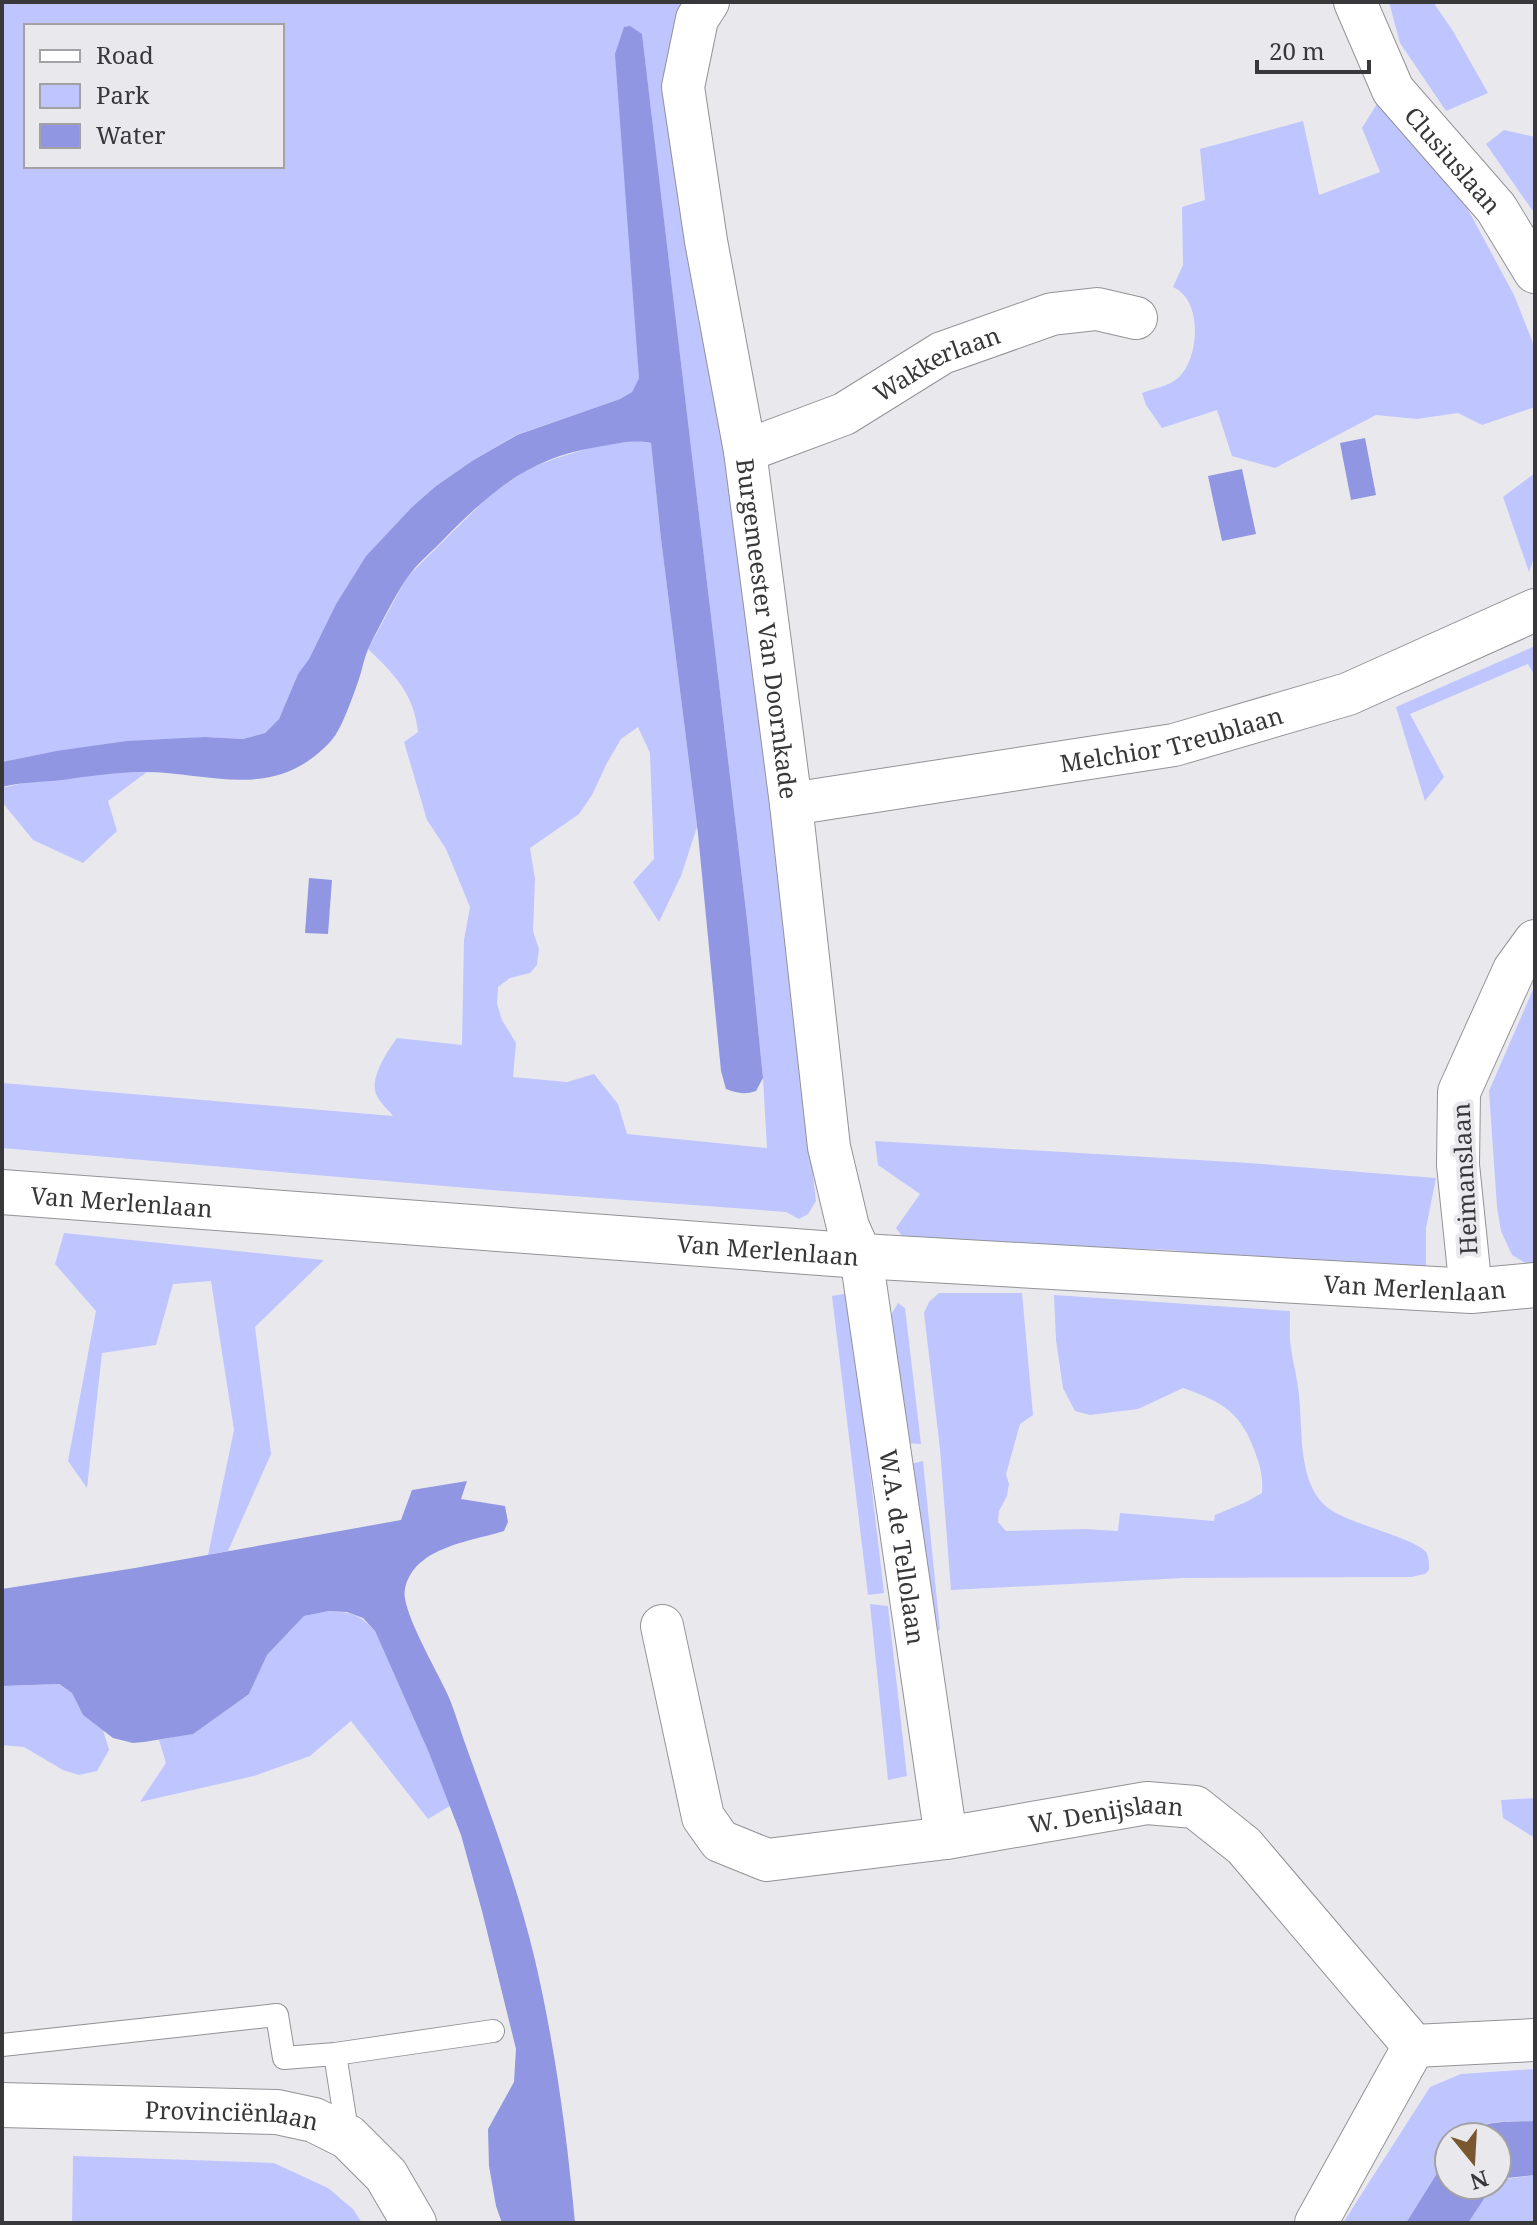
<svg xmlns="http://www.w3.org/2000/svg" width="1537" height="2225" viewBox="0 0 1537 2225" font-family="'Noto Serif',serif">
	<rect width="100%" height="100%" fill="#e9e9ed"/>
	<path fill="#bfc5ff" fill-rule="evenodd" d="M2,2H688L680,173L749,614L816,1201L808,1214L799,1219L786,1212L503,1191L2,1148V1083L393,1116C389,1110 380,1103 377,1096C368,1080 388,1050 397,1038L462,1045L464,940L470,907L446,849L427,820L404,742L418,732C414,694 395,675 368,649L407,577L492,493L532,467L557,458L589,448L618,443L639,441L651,443L661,539L697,827L681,876L659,922L633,882L654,859L650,753L638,727L621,739L607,763L592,795L579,814L530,848L535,879L533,931L539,949L537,965L530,973L510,978L498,987L497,1004L502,1020L516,1043L513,1077L567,1082L594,1074L618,1104L627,1134L767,1148L763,1078L748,928L642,35L630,26L639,378L632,392L620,399L516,435L472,461L436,486L412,507L366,556L336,604L309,659L298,674L279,719L265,733L243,739L205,737L56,751L2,762ZM26,26H282V166H26Z
		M1389,2H1433L1453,31L1488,93L1446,111L1400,43Z
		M1380,99L1464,202L1514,295L1535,348V407L1482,425L1458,413L1417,419L1376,415L1275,468L1232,456L1217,410L1162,428L1146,405L1142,393C1153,389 1169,386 1178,378C1200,358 1203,300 1173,287L1183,265L1182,207L1205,200L1200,149L1303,121L1319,195L1380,172L1362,128Z
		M1504,130L1535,137V214L1486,144Z
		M1535,473V555L1529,572L1503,497Z
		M1535,646V676L1528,664L1410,714L1444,777L1425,801L1396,707Z
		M147,772L108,801L117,831L83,863L33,840L2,802V788C49,775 99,774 147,772Z
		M1535,985V1265L1530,1266L1512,1255L1501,1231L1497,1207L1489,1091Z
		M875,1141L1249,1163L1436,1178L1426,1228V1269L1285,1266L1172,1250L905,1240L896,1228L920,1194L878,1165Z
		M64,1233L324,1260L255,1327L271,1454L228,1551L208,1555L234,1430L211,1281L173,1284L156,1345L102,1353L87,1488L68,1461L96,1311L55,1264Z
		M849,1293L884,1593L868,1595L832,1296Z
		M939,1293H1022L1033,1415L1020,1424L1006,1474L1009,1484L1007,1496L999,1511L998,1522L1006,1531L1085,1529L1118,1531L1120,1513L1214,1521L1215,1515L1246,1502L1262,1493C1263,1478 1261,1468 1256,1455C1242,1413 1223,1402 1183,1388L1138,1409L1090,1415L1075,1411L1063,1388L1056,1340L1054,1295L1290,1311C1290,1323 1289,1336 1291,1348C1293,1364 1298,1380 1299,1396C1303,1431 1297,1487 1331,1510C1351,1524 1414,1538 1426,1552C1429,1557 1429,1564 1429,1570L1425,1574L1411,1577L1184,1578L951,1590L940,1449L924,1313L929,1302Z
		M898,1303L905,1308L921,1444L904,1443L888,1320Z
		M923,1461L940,1630L928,1631L906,1465Z
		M870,1604L888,1606L907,1776L888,1780Z
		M329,1611C351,1612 359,1614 375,1631L429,1753L450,1806L428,1819L351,1721L310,1756L254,1776L140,1802L166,1763L159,1740L193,1733L249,1694L267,1655L304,1616Z
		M58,1684L72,1693L83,1715L103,1730L109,1750L97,1771L79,1775L63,1770L24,1747L2,1745V1686Z
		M1535,1798V1838L1503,1818L1501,1800Z
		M1535,2069V2121C1519,2122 1502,2120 1487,2124C1470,2128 1467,2137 1449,2137V2154L1406,2223H1343L1430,2087L1461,2074Z
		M73,2156L274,2163L328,2188L353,2209L362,2223H72Z
		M1535,2175V2223H1468L1490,2187L1497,2185L1500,2180Z"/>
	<path fill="#9096e1" d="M630,26L642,34L748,928L763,1078L756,1091C744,1095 737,1093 726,1089L721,1071L698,834L661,539L651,443C633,439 615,444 597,447C527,458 488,494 440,543C429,554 416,565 407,578C394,597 379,627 369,647C364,658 362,671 358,682C353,696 342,727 334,737C325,749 309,762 296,768C250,792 195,772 146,772C118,772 90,776 62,780C42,782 22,782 2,787V762L56,751L127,741L205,737L243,739L265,733L279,719L298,674L309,659L336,604L366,556L412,507L436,486L472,461L517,435L620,399L632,392L639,378L615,54L624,27Z
		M1365,438L1376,495L1351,500L1340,443Z
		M1242,469L1256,534L1222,541L1208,476Z
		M309,878L332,880L328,934L305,933Z
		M467,1481L461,1499L505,1506L508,1522L504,1531C469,1542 414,1547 405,1589C400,1608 436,1669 445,1689C454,1707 459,1727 466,1746C491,1816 518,1887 535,1960C555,2046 567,2135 575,2223H502L496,2206L489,2166L488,2129L514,2082L516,2049L482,1911L461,1835L429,1753L375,1631L363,1618L347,1612L329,1611L304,1616L267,1655L249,1694L193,1734L144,1742L133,1743L113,1738L83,1715L72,1693L59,1684L2,1686V1589L135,1568L401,1520L412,1490Z
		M1535,2121V2175L1507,2178L1497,2182V2137H1462C1481,2119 1510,2122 1535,2121Z
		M1449,2154V2185H1493L1468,2223H1406Z"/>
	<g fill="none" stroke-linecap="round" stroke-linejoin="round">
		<defs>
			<path id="lane" d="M2,2045L277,2015L284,2058L335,2054L348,2137
				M335,2054L493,2031"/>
			<g id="street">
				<path id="s1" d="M708,2L697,19L683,87L706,241L745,451L791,804L829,1147L848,1227L861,1256L946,1838"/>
				<path id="s2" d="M1355,2L1393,90L1496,208L1535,272"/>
				<path id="s3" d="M745,451L844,414L942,353L1052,314L1097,309L1136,318"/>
				<path id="s4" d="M791,804L1174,745L1348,694L1535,610"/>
				<path d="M1471,1291L1458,1165L1459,1092L1514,970L1535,941"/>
				<path id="s5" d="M662,1626L703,1817L720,1841L767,1860L946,1838L1147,1803L1195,1807L1244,1846L1414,2046L1316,2223"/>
				<path d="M1414,2046L1535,2040"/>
			</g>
			<g id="secondary">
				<path id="s6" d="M2,1192L861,1256L1471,1291L1535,1285"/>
				<path id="s7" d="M2,2105L277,2112L314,2120L348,2137L386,2175L414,2223"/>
			</g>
		</defs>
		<use href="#lane" stroke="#929396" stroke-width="24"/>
		<use href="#street" stroke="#929396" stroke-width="44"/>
		<use href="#secondary" stroke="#929396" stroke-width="46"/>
		<use href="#lane" stroke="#fff" stroke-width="22"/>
		<use href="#street" stroke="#fff" stroke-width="42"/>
		<use href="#secondary" stroke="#fff" stroke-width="44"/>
	</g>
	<g text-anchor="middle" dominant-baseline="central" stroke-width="8" stroke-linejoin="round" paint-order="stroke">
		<g font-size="24" fill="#38383a" stroke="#e9e9ed">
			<text stroke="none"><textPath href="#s2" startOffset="188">Clusiuslaan</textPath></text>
			<text stroke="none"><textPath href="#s3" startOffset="212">Wakkerlaan</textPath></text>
			<text stroke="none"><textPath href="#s1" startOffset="638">Burgemeester Van Doornkade</textPath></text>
			<text stroke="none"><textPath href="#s4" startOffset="386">Melchior Treublaan</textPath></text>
			<text transform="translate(1464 1179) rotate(-93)">Heimanslaan</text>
			<text stroke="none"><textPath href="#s6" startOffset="120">Van Merlenlaan</textPath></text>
			<text stroke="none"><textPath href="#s6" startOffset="768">Van Merlenlaan</textPath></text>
			<text stroke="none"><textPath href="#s6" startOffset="1416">Van Merlenlaan</textPath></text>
			<text stroke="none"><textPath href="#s1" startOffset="1568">W.A. de Tellolaan</textPath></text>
			<text stroke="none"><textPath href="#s5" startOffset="618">W. Denijslaan</textPath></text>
			<text stroke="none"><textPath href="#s7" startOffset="230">Provinciënlaan</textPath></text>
		</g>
	</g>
	<rect width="1537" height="2225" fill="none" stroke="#38383a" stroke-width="8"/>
	<rect x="24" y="24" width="260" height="144" fill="#e9e9ed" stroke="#a2a2a5" stroke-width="2"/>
	<rect x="40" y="50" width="40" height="12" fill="#ffffff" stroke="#a2a2a5" stroke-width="2"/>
	<text x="96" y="64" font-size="24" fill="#38383a">Road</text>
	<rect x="40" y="84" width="40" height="24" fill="#bfc5ff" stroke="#a2a2a5" stroke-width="2"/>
	<text x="96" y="104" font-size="24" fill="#38383a">Park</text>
	<rect x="40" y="124" width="40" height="24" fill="#9096e1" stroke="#a2a2a5" stroke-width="2"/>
	<text x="96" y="144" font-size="24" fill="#38383a">Water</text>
	<g transform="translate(1473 2161) rotate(162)"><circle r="38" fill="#e9e9ed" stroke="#a2a2a5" stroke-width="2"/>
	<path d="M0-6L14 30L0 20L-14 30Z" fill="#79582f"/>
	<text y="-12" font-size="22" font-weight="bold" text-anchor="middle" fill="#38383a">N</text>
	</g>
	<path d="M1257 60v12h112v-12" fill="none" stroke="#38383a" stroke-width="4"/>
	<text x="1269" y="60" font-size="24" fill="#38383a" stroke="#e9e9ed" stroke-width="6" paint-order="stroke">20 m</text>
</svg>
